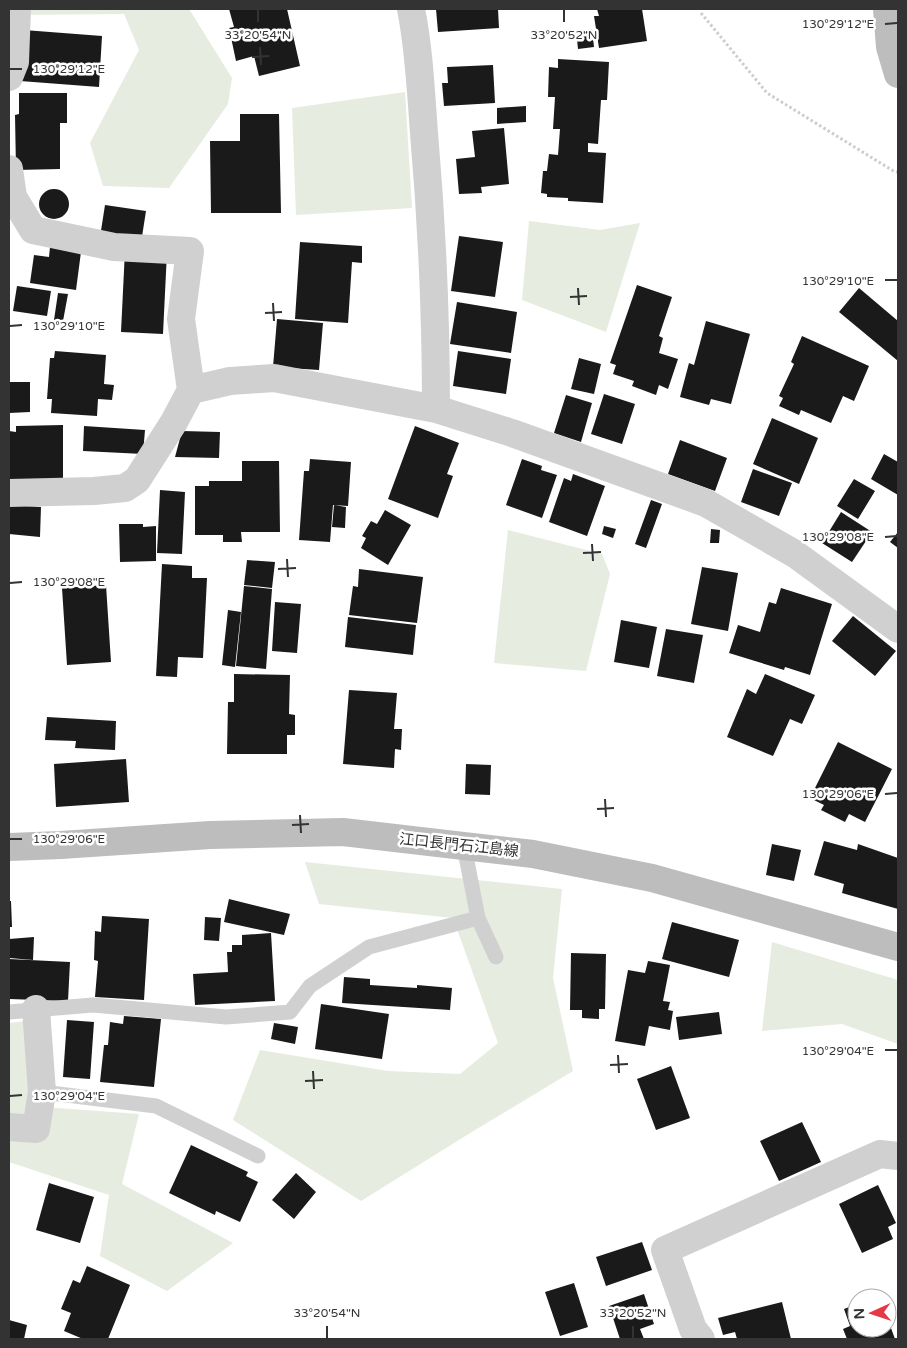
<svg xmlns="http://www.w3.org/2000/svg" width="907" height="1348" viewBox="0 0 907 1348" font-family="'Varela Round','Noto Sans JP',sans-serif">
	<rect width="100%" height="100%" fill="#fff"/>
	<path fill="#e6ecdf" d="M9,9H189L232,78L228,104L169,188L103,186L90,143L139,50L124,14L9,15Z
		M405,92L412,208L296,215L292,108Z
		M529,221L600,230L640,223L606,332L522,300Z
		M508,530L602,554L610,574L586,671L494,663Z
		M305,862L562,889L553,978L573,1071L475,1130L361,1201L233,1120L260,1050L388,1071L460,1074L498,1043L453,918L319,904Z
		M772,942L898,980V1044L842,1024L762,1031Z
		M26,1021L30,1106L139,1114L122,1184L233,1243L167,1291L100,1256L109,1195L9,1162V1023Z"/>
	<path fill="#1a1a1a" d="M229,9H287L300,66L259,76L254,56L236,61L229,28L234,27Z
		M436,9H498L499,28L438,32Z
		M597,9H642L647,41L599,48L594,16H599Z
		M592,29L594,47L578,49L576,30Z
		M24,30L102,36L99,87L20,81Z
		M558,59L609,62L607,100H601L598,144L588,143V152L606,153L603,203L568,201V198L547,197V194L541,193L543,171H547L549,154L558,155L560,129H553L555,97H548L549,67L558,68Z
		M493,65L495,103L444,106L442,83H448L447,67Z
		M19,93H67V123H60V169L16,170L15,115L19,114Z
		M526,106V122L497,124V108Z
		M240,114H279L281,213H211L210,141H240Z
		M504,128L509,184L481,187L482,193L459,194L456,159L475,157L472,131Z
		M39 204a15 15 0 1 1 30 0a15 15 0 1 1-30 0Z
		M105,205L146,211L141,243L100,237Z
		M459,236L503,242L495,297L451,291Z
		M300,242L362,246V263L352,262L348,323L295,319Z
		M50,247L81,252L76,290L30,283L34,255L49,257Z
		M125,250L167,252L163,334L121,332Z
		M637,285L672,297L659,336L663,338L659,353L678,359L668,389L659,385L656,395L632,386L634,381L613,374L616,365L610,363Z
		M17,286L51,291L47,316L13,311Z
		M859,288L898,321V361L839,312Z
		M58,293L68,294L63,321L54,320Z
		M457,302L517,312L511,353L450,344Z
		M277,319L323,323L319,370L273,367Z
		M706,321L750,334L731,404L711,399L709,405L680,397L689,363L694,365Z
		M802,336L869,366L854,401L843,396L831,423L801,410L799,415L779,406L783,398L779,396L794,364L791,362Z
		M55,351L106,355L104,384L114,385L112,400L98,399L97,416L51,413L52,399H47L50,358H54Z
		M458,351L511,359L506,394L453,386Z
		M579,358L601,364L594,394L571,389Z
		M9,382H30V412L9,413Z
		M604,394L635,404L622,444L591,434Z
		M566,395L592,403L581,442L554,433Z
		M772,418L818,438L799,484L753,464Z
		M63,425V481H9V431L16,432V426Z
		M84,426L145,430L143,454L83,451Z
		M415,426L459,443L447,474L453,476L438,518L388,499Z
		M182,431L220,432L219,458L175,457Z
		M680,440L727,458L715,491L668,474Z
		M884,454L898,462V495L871,479Z
		M310,459L351,462L348,506L333,505L330,542L299,540L304,471H309Z
		M522,459L542,466L541,470L557,475L542,518L506,505Z
		M242,461H279L280,532H241L242,542H223V535H195V486H209V481H242Z
		M753,469L792,483L779,516L741,502Z
		M573,474L605,486L587,536L549,522L564,478L571,481Z
		M854,479L875,491L858,519L837,506Z
		M160,490L185,492L182,554L157,553Z
		M651,500L662,504L646,548L635,544Z
		M9,505L41,507L40,537L9,534Z
		M334,505L346,507L345,528L332,527Z
		M385,510L411,525L388,565L361,548L366,538L362,536L371,521L377,524Z
		M841,512L872,532L852,562L822,543Z
		M119,524H143V527L156,526V561L120,562Z
		M604,526L616,529L613,538L602,534Z
		M711,529L720,530L719,543H710Z
		M898,532V548L890,542Z
		M247,560L275,562L272,588L244,585Z
		M162,564L192,566V578H207L203,658L178,657L177,677L156,676Z
		M702,567L738,573L728,631L691,624Z
		M359,569L423,577L417,623L349,615L353,586L358,587Z
		M106,585L111,662L67,665L62,588Z
		M244,586L272,589L266,669L236,666Z
		M781,588L832,604L810,675L785,667L784,670L729,653L738,625L760,632L769,602L776,604Z
		M275,602L301,604L297,653L272,651Z
		M228,610L241,612L235,667L222,665Z
		M853,616L896,651L875,676L832,641Z
		M348,617L416,625L413,655L345,647Z
		M621,620L657,627L649,668L614,662Z
		M666,629L703,635L694,683L657,676Z
		M234,674L290,675L289,714L295,715V735H287V754H227L228,702H234Z
		M765,674L815,695L802,724L790,719L773,756L727,737L747,689L756,694Z
		M349,690L397,693L394,729H402L401,750L395,749L394,768L343,764Z
		M47,717L116,721L115,750L75,748L76,741L45,740Z
		M838,742L892,769L865,822L849,814L845,822L821,810L824,805L810,798Z
		M126,759L129,802L56,807L54,764Z
		M466,764L491,765L490,795L465,794Z
		M824,841L857,850L858,844L898,858V909L842,893L844,884L814,875Z
		M772,844L801,850L794,881L766,875Z
		M229,899L290,914L284,935L224,922Z
		M9,901H11L12,927H9Z
		M102,916L149,919L144,1000L95,997L98,961L94,960L95,931L101,932Z
		M205,917L221,918L219,941L204,940Z
		M672,922L739,940L729,977L662,959Z
		M271,933L275,1001L195,1005L193,974L228,972L227,952H232V945H242V935Z
		M34,937L33,960L9,958V939Z
		M571,953L606,954L605,1009H599V1019L582,1018V1010H570Z
		M9,959L70,962L68,1001L9,999Z
		M648,961L670,965L663,1001L670,1002L668,1010L673,1011L670,1030L649,1026L645,1046L615,1041L628,970L645,973Z
		M344,977L370,979V985L417,988V985L452,988L450,1010L342,1003Z
		M321,1004L389,1014L382,1059L315,1049Z
		M719,1012L722,1034L679,1040L676,1017Z
		M124,1016L161,1019L154,1087L100,1082L104,1045H108L110,1022L123,1024Z
		M67,1020L94,1022L90,1079L63,1077Z
		M274,1023L298,1027L295,1044L271,1039Z
		M671,1066L690,1118L656,1130L637,1079Z
		M802,1122L821,1162L779,1181L760,1141Z
		M191,1145L248,1172L246,1176L258,1182L240,1222L216,1211L215,1215L169,1193Z
		M296,1173L316,1192L294,1219L272,1200Z
		M49,1183L94,1197L80,1243L36,1230Z
		M878,1185L896,1223L888,1227L893,1239L862,1253L839,1204Z
		M642,1242L652,1270L606,1286L596,1257Z
		M87,1266L130,1285L108,1339H83L64,1331L71,1313L61,1309L73,1280L80,1283Z
		M574,1283L588,1327L560,1336L545,1292Z
		M644,1294L654,1324L640,1329L644,1339H620L609,1306Z
		M782,1302L791,1339H737L735,1332L723,1335L718,1318Z
		M857,1304V1328H887V1317L895,1339H847L843,1329L850,1326L844,1309Z
		M9,1320L27,1325L24,1339H9Z"/>
	<g fill="none" stroke-linecap="round" stroke-linejoin="round">
		<path stroke="#cdcdcd" stroke-width="3" stroke-dasharray="2.5 2.5" stroke-linecap="butt" d="M701,13L767,93L895,172H898"/>
		<path stroke="#d0d0d0" stroke-width="15" d="M464,846L478,918L496,957
			M9,1012L93,1005L226,1017L290,1012L310,986L369,947L478,918
			M42,1092L156,1106L258,1156"/>
		<path stroke="#d0d0d0" stroke-width="28" d="M411,9C419,48 421,93 424,133C432,225 436,317 436,409
			M9,77L15,62L17,9
			M9,169L13,197L33,230L114,247L190,251L181,319L191,390L174,422L137,480L125,488L94,491L9,493
			M191,390L230,381L274,378L436,409L512,433L706,503L795,554L898,629
			M9,1127L36,1129L42,1092L36,1009
			M701,1339L693,1329L665,1250L880,1154L898,1156"/>
		<path stroke="#bdbdbd" stroke-width="28" d="M887,9L890,47L898,74
			M9,847L61,845L210,835L343,832L533,854L652,878L898,947"/>
	</g>
	<path fill="none" stroke="#333" stroke-width="2" d="M258,10V22M564,10V22M885,24L897,23M260,47L261,65M252,57L269,56M10,69H22M885,280H897M578,288L579,305M570,297L587,296M273,303L274,321M265,313L282,312M10,326L22,325M885,537L897,536M592,544L593,561M583,553L601,552M287,559L288,577M278,569L296,568M10,583L22,582M885,794L897,793M605,799L606,817M597,809L614,808M300,815L301,833M292,825L309,824M10,839H22M885,1050H897M618,1055L619,1073M610,1065L628,1064M313,1071L314,1089M305,1081L323,1080M10,1096L22,1095M327,1326V1338M633,1326V1338"/>
	<g text-anchor="middle" dominant-baseline="central" stroke-width="5" stroke-linejoin="round" paint-order="stroke">
		<g font-size="15" fill="#333" stroke="#fff">
			<text transform="translate(459 845) rotate(6)">江口長門石江島線</text>
		</g>
	</g>
	<g font-size="12" text-anchor="middle" fill="#333" stroke="#fff" stroke-width="5" stroke-linejoin="round" paint-order="stroke">
		<text x="838" y="28">130°29'12"E</text>
		<text x="258" y="39">33°20'54"N</text>
		<text x="564" y="39">33°20'52"N</text>
		<text x="69" y="73">130°29'12"E</text>
		<text x="838" y="285">130°29'10"E</text>
		<text x="69" y="330">130°29'10"E</text>
		<text x="838" y="541">130°29'08"E</text>
		<text x="69" y="586">130°29'08"E</text>
		<text x="838" y="798">130°29'06"E</text>
		<text x="69" y="843">130°29'06"E</text>
		<text x="838" y="1055">130°29'04"E</text>
		<text x="69" y="1100">130°29'04"E</text>
		<text x="327" y="1317">33°20'54"N</text>
		<text x="633" y="1317">33°20'52"N</text>
	</g>
	<rect width="907" height="1348" fill="none" stroke="#333333" stroke-width="20"/>
	<g transform="translate(872 1313) rotate(267)"><circle r="24" fill="#ffffff" stroke="#adadad"/>
	<path d="M0-4L9 19L0 12L-9 19Z" fill="#e63946"/>
	<text y="-8" font-size="14" font-weight="bold" text-anchor="middle" fill="#333333">N</text>
	</g>
</svg>
